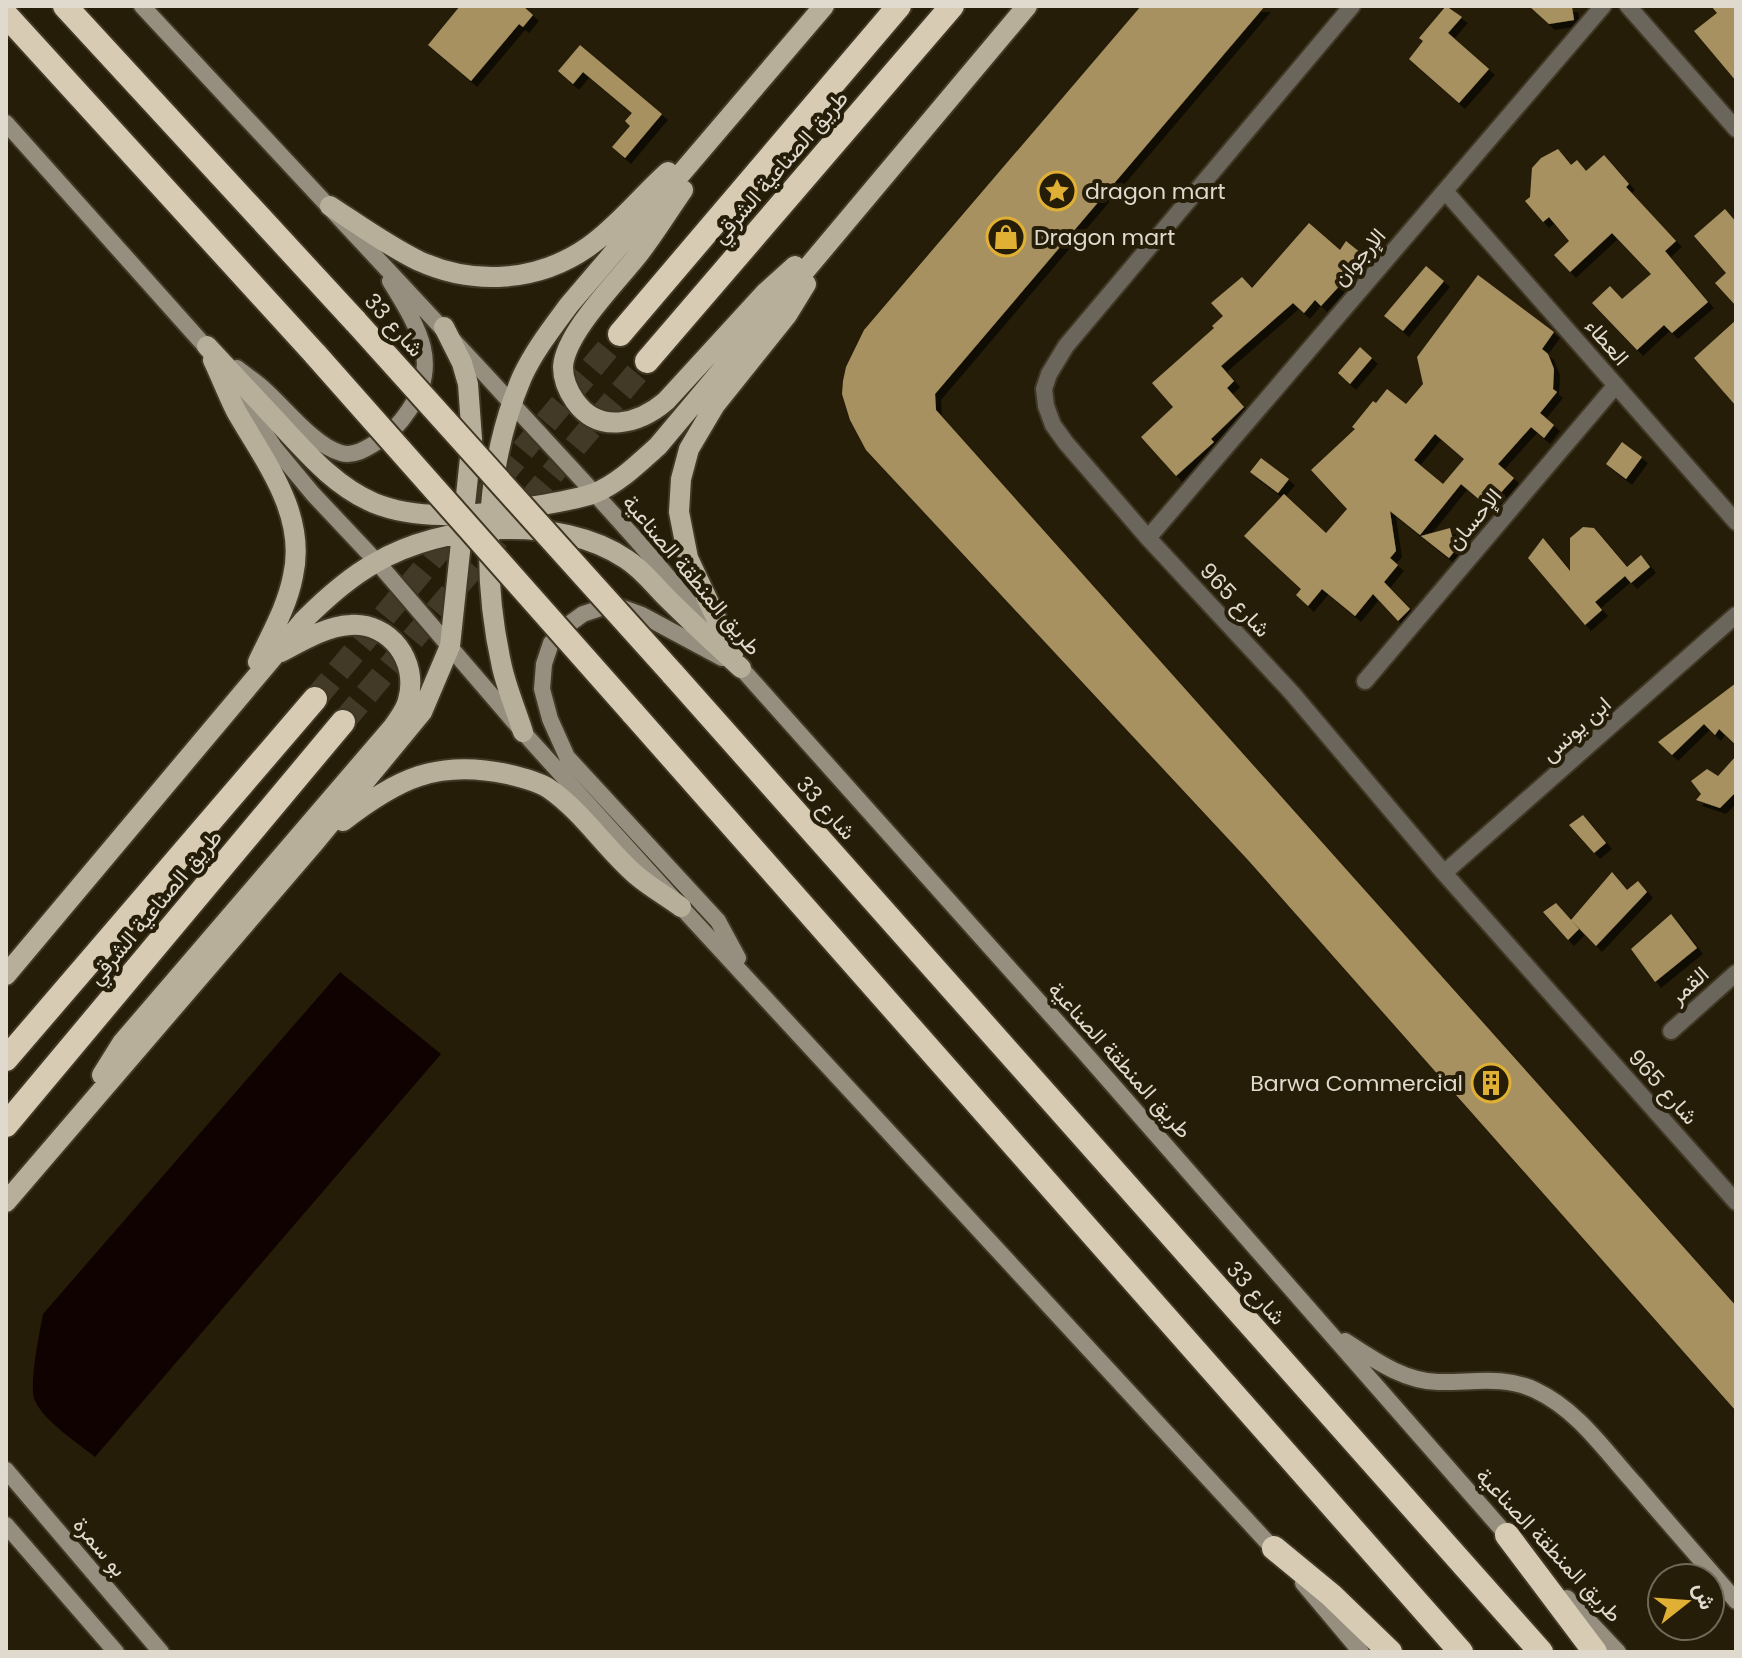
<svg xmlns="http://www.w3.org/2000/svg" width="1742" height="1658" viewBox="0 0 1742 1658" font-family="Poppins,Vazirmatn,sans-serif">
	<defs>
		<filter id="shadow"><feDropShadow dx="6" dy="6" stdDeviation="0" flood-color="#0009"/></filter>
	</defs>
	<rect width="100%" height="100%" fill="#261d09"/>
	<path fill="#100200" d="M340,972L441,1054L95,1457C78,1443 45,1422 35,1401C28,1387 40,1331 43,1314Z"/>
	<path fill="#a79160" fill-rule="evenodd" filter="url(#shadow)" d="M460,6H523L533,15L523,27L519,24L471,81L428,45Z
		M1141,6H1265L935,394L936,410L1736,1306V1411L1248,860L866,450L850,420L842,394L843,381L846,367L864,330Z
		M1446,6L1462,17L1448,33L1489,69L1459,103L1409,59L1423,41L1419,38Z
		M1529,6H1572L1574,20L1549,24Z
		M1711,6H1736V81L1694,31L1717,13Z
		M580,45L662,114L625,158L612,147L630,126L625,121L632,113L583,72L573,84L558,71Z
		M1558,149L1571,165L1577,160L1586,171L1604,155L1629,184L1626,187L1676,241L1665,251L1708,302L1672,333L1664,325L1637,350L1592,303L1610,286L1622,299L1651,274L1612,233L1570,272L1554,255L1569,241L1549,217L1543,222L1525,201L1530,197L1532,168L1541,158Z
		M1725,209L1736,222V306L1715,283L1726,273L1694,236Z
		M1309,223L1340,250L1346,241L1366,257L1321,306L1315,300L1304,313L1293,303L1221,366L1234,381L1227,388L1244,407L1211,439L1214,442L1176,476L1141,437L1173,407L1152,383L1214,328L1212,326L1223,316L1211,303L1242,277L1252,288Z
		M1426,266L1444,281L1403,331L1384,316Z
		M1478,275L1554,332L1542,349L1548,354L1554,369L1553,389L1557,392L1540,413L1554,425L1544,438L1531,427L1498,464L1514,478L1488,507L1461,484L1420,535L1390,511L1396,551L1390,558L1398,565L1384,582L1410,609L1398,621L1373,594L1355,616L1322,589L1308,606L1296,595L1301,589L1244,536L1284,494L1326,533L1347,509L1311,470L1355,429L1352,427L1373,401L1376,403L1387,389L1406,404L1423,384L1417,357ZM1435,434L1464,459L1443,484L1414,460Z
		M1736,320V406L1694,358Z
		M1360,347L1372,358L1350,384L1338,373Z
		M1622,442L1642,457L1626,479L1606,464Z
		M1261,458L1289,479L1278,493L1250,472Z
		M1583,527L1594,528L1627,567L1641,555L1650,567L1631,583L1625,576L1595,602L1602,610L1585,625L1528,558L1543,538L1570,571V538Z
		M1450,528L1452,536L1461,543L1449,558L1421,536Z
		M1736,683V745L1719,729L1715,735L1704,724L1672,755L1658,742Z
		M1736,756V792L1720,808L1696,800L1701,794L1691,781L1707,769L1718,776Z
		M1583,815L1606,843L1594,853L1569,825Z
		M1612,872L1627,890L1638,881L1647,892L1596,946L1571,920Z
		M1556,903L1579,929L1568,940L1543,912Z
		M1671,914L1697,948L1655,982L1631,949Z"/>
	<g fill="none" stroke-linecap="round" stroke-linejoin="round">
		<path stroke="#423926" stroke-width="24" stroke-dasharray="24 12" stroke-linecap="butt" d="M315,699L620,334
			M343,722L647,361"/>
		<defs>
			<path id="street" d="M1352,6L1066,346L1049,374L1044,389L1046,406L1053,425L1066,443L1148,538L1292,693L1444,873L1736,1202
				M1628,6L1736,129
				M1445,191L1736,522
				M1148,538L1603,6
				M1365,681L1616,385
				M1444,873L1736,615
				M1671,1031L1736,973"/>
			<path id="secondary" d="M142,6C267,139 391,272 514,406C583,481 652,553 714,634
				M6,123L213,355
				M237,368C247,376 257,382 266,391C285,408 316,447 341,453C355,457 369,447 380,440C393,432 401,422 409,410C443,363 416,324 390,281
				M230,381L274,447L313,494L377,562L523,732L681,907L1280,1556
				M722,658L642,615L623,608L604,607L583,614L565,627L551,643L544,664L542,689L550,719L567,757L718,921L738,958
				M733,659L1083,1051L1512,1541
				M1345,1341C1373,1359 1403,1381 1438,1382C1471,1383 1503,1375 1535,1390C1578,1410 1605,1451 1636,1485C1669,1524 1703,1562 1736,1601
				M6,1470L161,1652
				M6,1525L116,1652
				M1303,1583L1361,1652
				M1567,1598L1618,1652"/>
			<path id="primary" d="M683,190C669,210 656,231 641,251C620,279 565,332 563,367C563,379 568,391 575,401C599,435 639,424 666,401L765,293L795,266
				M330,206C359,225 388,246 419,261C474,286 538,282 588,247C618,226 641,196 668,172
				M207,346C230,371 254,396 277,421C306,452 334,486 374,503C416,520 467,516 512,510C539,505 569,502 595,493C619,483 639,463 658,446L1027,6
				M213,360C221,377 228,395 236,411C265,462 307,514 293,576C287,607 271,634 258,662
				M733,654L688,558L679,512L681,479L689,449L715,405L787,315L806,284
				M523,732C516,710 507,689 502,667C481,574 484,466 522,377C534,351 552,328 569,305L824,6
				M343,821C397,779 437,759 507,774C520,777 537,781 548,788C582,811 605,848 636,875C650,887 666,896 681,907
				M6,975L304,620C326,598 348,578 375,563C443,523 559,514 626,559C642,569 653,584 666,597C690,621 716,645 741,668
				M102,1075L122,1043L393,727C399,718 406,710 408,700C419,661 390,622 350,625C327,626 302,641 281,652
				M6,1202L314,843L422,712L450,646L472,439L468,384L462,363L444,327"/>
			<path id="highway" d="M65,6L356,322
				M6,15L316,355
				M620,334L899,6
				M647,361L952,6
				M672,673L1541,1652
				M632,712L1461,1652
				M6,1059L315,699
				M6,1125L343,722
				M1507,1535L1595,1652
				M1274,1548L1331,1595L1390,1652"/>
		</defs>
		<use href="#street" stroke="#403724" stroke-width="20"/>
		<use href="#secondary" stroke="#403724" stroke-width="20"/>
		<use href="#primary" stroke="#403724" stroke-width="24"/>
		<use href="#highway" stroke="#403724" stroke-width="28"/>
		<use href="#street" stroke="#6a665c" stroke-width="16"/>
		<use href="#secondary" stroke="#968f7f" stroke-width="16"/>
		<use href="#primary" stroke="#b8af9a" stroke-width="20"/>
		<use href="#highway" stroke="#d7ccb3" stroke-width="24"/>
		<defs>
			<path id="highway-bridge" d="M356,322L672,673
				M316,355L632,712"/>
		</defs>
		<use href="#highway-bridge" stroke="#403724" stroke-width="28" stroke-linecap="butt"/>
		<use href="#highway-bridge" stroke="#d7ccb3" stroke-width="24"/>
	</g>
	<defs>
		<symbol id="sight-ring" viewBox="-11 -11 22 22"><circle r="9.5" fill="#261d09" stroke="#e0b034" stroke-width="1.5"/><path d="M0-6L1.8-2.2L6-1.7L2.9 1.2L3.7 5.4L0 3.3L-3.7 5.4L-2.9 1.2L-6-1.7L-1.8-2.2Z" fill="#e0b034"/></symbol>
		<symbol id="shop-ring" viewBox="-11 -11 22 22"><circle r="9.5" fill="#261d09" stroke="#e0b034" stroke-width="1.5"/><path d="M-5-2.5h2.3a2.7 3.5 0 0 1 5.4 0H5L5.5 6h-11ZM-1.5-2.5h3a1.5 2.3 0 0 0-3 0Z" fill="#e0b034"/></symbol>
		<symbol id="building-ring" viewBox="-11 -11 22 22"><circle r="9.5" fill="#261d09" stroke="#e0b034" stroke-width="1.5"/><path d="M-4-6H4V6H1V3H-1V6H-4ZM-2.5-4.3h1.7v1.8h-1.7ZM.8-4.3h1.7v1.8H.8ZM-2.5-1h1.7V.8h-1.7ZM.8-1h1.7V.8H.8Z" fill="#e0b034"/></symbol>
	</defs>
	<g fill-rule="evenodd">
		<use href="#sight-ring" x="1035" y="169" width="44" height="44"/>
		<use href="#shop-ring" x="984" y="215" width="44" height="44"/>
		<use href="#building-ring" x="1469" y="1061" width="44" height="44"/>
	</g>
	<g text-anchor="middle" dominant-baseline="central" stroke-width="8" stroke-linejoin="round" paint-order="stroke">
		<g font-size="22" fill="#dfdacd" stroke="#261d09">
			<text transform="translate(780 167) rotate(-49)">طريق الصناعية الشرقي</text>
			<text transform="translate(1359 257) rotate(-49)">الإرجوان</text>
			<text transform="translate(394 325) rotate(48)">شارع 33</text>
			<text transform="translate(1607 342) rotate(49)">العطاء</text>
			<text transform="translate(1474 519) rotate(-50)">الإحسان</text>
			<text transform="translate(692 575) rotate(50)">طريق المنطقة الصناعية</text>
			<text transform="translate(1235 600) rotate(47)">شارع 965</text>
			<text transform="translate(1576 729) rotate(-42)">ابن يونس</text>
			<text transform="translate(826 808) rotate(48)">شارع 33</text>
			<text transform="translate(155 907) rotate(-50)">طريق الصناعية الشرقي</text>
			<text transform="translate(1689 985) rotate(-42)">القمر</text>
			<text transform="translate(1120 1060) rotate(48)">طريق المنطقة الصناعية</text>
			<text transform="translate(1663 1087) rotate(48)">شارع 965</text>
			<text transform="translate(1256 1293) rotate(48)">شارع 33</text>
			<text transform="translate(1549 1545) rotate(47)">طريق المنطقة الصناعية</text>
			<text transform="translate(100 1547) rotate(50)">بو سمرة</text>
		</g>
		<g font-size="22" fill="#dfdacd" stroke="#261d09" text-anchor="start">
			<text x="1085" y="191">dragon mart</text>
			<text x="1034" y="237">Dragon mart</text>
			<text x="1463" y="1083" text-anchor="end">Barwa Commercial</text>
		</g>
	</g>
	<rect width="1742" height="1658" fill="none" stroke="#dfdacd" stroke-width="16"/>
	<g transform="translate(1686 1602) rotate(73)"><circle r="38" fill="#261d09" stroke="#706957" stroke-width="2"/>
	<path d="M0-6L14 30L0 20L-14 30Z" fill="#e0b034"/>
	<text y="-12" font-size="22" font-weight="bold" text-anchor="middle" fill="#dfdacd">ش</text>
	</g>
</svg>
